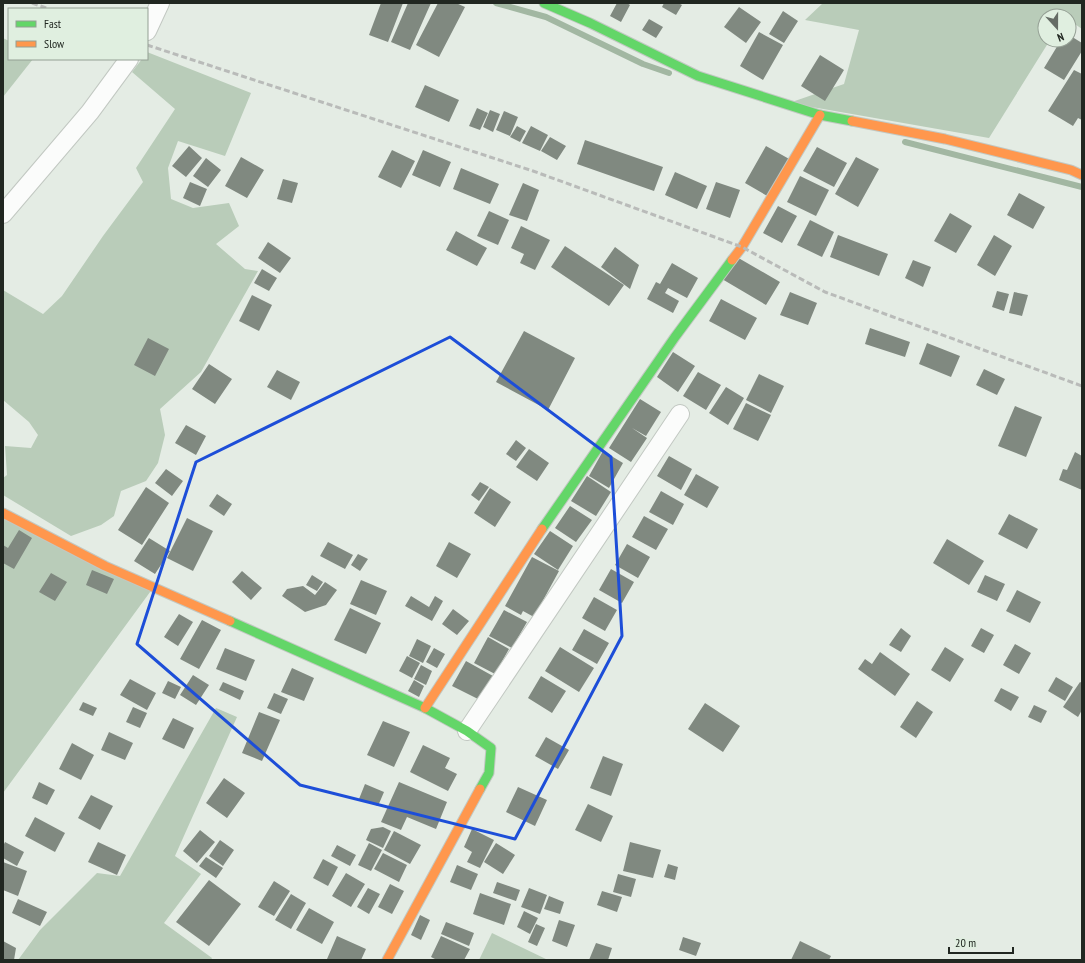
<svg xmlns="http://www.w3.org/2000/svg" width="1085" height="963" viewBox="0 0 1085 963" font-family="'PT Sans Narrow',sans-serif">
	<rect width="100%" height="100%" fill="#e4ece4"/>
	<path fill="#b9ccb9" d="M823,3H1082V29L1069,20V16H1045V40H1050L989,138L789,103L844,84L859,30L805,20Z
		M3,38L9,41V59H33L3,97Z
		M147,52L251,93L225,156L178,141L168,168L171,199L193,208L229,203L239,226L216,244L245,269L258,271L201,372L160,409L165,435L158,463L146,481L121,491L114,516L101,525L71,536L3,495V478L7,475L5,446L31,448L38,435L29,422L3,400V290L43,314L62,296L103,236L143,182L136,168L175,109L132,72L142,59H147Z
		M3,512L153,588L3,793Z
		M216,708L237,717L175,856L201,874L164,923L212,958L211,960H18L40,930L97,873L120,876Z
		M492,933L548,960H479Z"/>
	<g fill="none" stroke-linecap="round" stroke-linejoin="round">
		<path stroke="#a2b7a2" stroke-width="6" d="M496,3L546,17L643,64L669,73
			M905,142L1082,187"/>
	</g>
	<path fill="#808980" d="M381,3H403L388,42L369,35Z
		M408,3H431L410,50L391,42Z
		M438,3H456L465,7L439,57L416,45Z
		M617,3H627L630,5L621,22L610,16Z
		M664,3H678L682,5L676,15L662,7Z
		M739,7L761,22L746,43L724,27Z
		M783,11L798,21L784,43L769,34Z
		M649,19L663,27L656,38L642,30Z
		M759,32L783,45L763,80L740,66Z
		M1069,35L1082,43V51L1064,80L1044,68L1061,40H1069Z
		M820,55L844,70L825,101L801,86Z
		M1074,70L1082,74V120L1078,118L1073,126L1048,111Z
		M425,85L459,100L449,122L415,107Z
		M477,108L488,113L480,130L469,126Z
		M490,110L500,114L493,132L483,127Z
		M504,111L518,117L510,136L496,130Z
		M517,126L526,131L520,142L510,137Z
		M531,126L548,135L540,151L522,143Z
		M550,137L566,146L557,160L541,151Z
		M585,140L663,167L654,191L577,164Z
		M189,146L202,158L186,177L172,166Z
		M766,146L791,160L769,197L745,183Z
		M817,147L847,163L834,187L803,171Z
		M392,150L415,161L401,188L378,177Z
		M423,150L451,162L440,187L412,175Z
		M241,157L264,170L247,198L225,186Z
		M856,157L879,169L858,207L835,194Z
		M206,158L221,170L208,187L193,176Z
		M461,168L499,184L490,204L453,189Z
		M675,172L707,186L697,209L665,195Z
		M800,176L829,190L816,216L787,202Z
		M283,179L298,183L292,203L277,199Z
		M190,182L207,189L200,206L183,198Z
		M716,182L740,190L730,218L706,209Z
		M523,183L539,190L527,221L509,215Z
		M1019,193L1045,207L1033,229L1007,215Z
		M778,206L797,216L782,243L763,233Z
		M489,211L509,220L498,245L477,236Z
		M950,213L972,226L956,253L934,241Z
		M810,220L834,232L822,257L797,245Z
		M521,226L550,240L535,270L520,263L524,254L511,248Z
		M456,231L487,248L477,266L446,250Z
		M838,235L888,254L879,276L830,257Z
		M994,235L1012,246L995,276L977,265Z
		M268,242L291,258L280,273L258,258Z
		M565,246L624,285L609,306L551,267Z
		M615,247L639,265L630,289L601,267Z
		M735,256L780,282L766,305L722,279Z
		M913,260L931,267L923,287L905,278Z
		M672,263L698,278L687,298L668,288L665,293L679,301L673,313L647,299L656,282L660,284Z
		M262,269L277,278L269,291L254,283Z
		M997,291L1009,294L1004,311L992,307Z
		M790,292L817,303L808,325L780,315Z
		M1014,292L1028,295L1022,316L1009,313Z
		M252,295L272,305L259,331L239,321Z
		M721,299L757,318L745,340L709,321Z
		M870,328L910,342L905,357L865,344Z
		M524,331L575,358L548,410L496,382Z
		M148,338L169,349L155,376L134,365Z
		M927,343L960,356L951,377L919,364Z
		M673,352L695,366L678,392L657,377Z
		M209,364L232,379L215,404L192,389Z
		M984,369L1005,379L997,395L976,385Z
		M277,370L300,382L291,400L267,387Z
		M698,372L721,385L706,410L683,396Z
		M759,374L784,386L771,413L746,400Z
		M726,387L744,398L728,425L709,413Z
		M640,399L661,412L646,436L632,428L647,438L631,462L609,448Z
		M746,403L771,415L758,441L733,429Z
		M1015,406L1042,417L1026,457L998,446Z
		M186,425L206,436L196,455L175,443Z
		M516,440L526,448L516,461L506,454Z
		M529,449L549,463L537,481L516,467Z
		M603,451L623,463L609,488L589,476Z
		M1075,452L1082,456V490L1059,480L1063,469L1067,470Z
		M669,456L692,469L681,490L657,476Z
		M166,469L183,481L172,496L155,483Z
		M696,474L719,487L707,508L684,495Z
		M587,476L611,492L596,516L571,501Z
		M480,482L489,487L479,501L471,495Z
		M146,487L169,503L142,545L118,530Z
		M490,488L511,502L495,527L474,513Z
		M661,491L684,504L673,525L649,512Z
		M217,494L232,504L224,516L209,506Z
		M570,506L592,520L576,542L555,528Z
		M1009,514L1038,529L1027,549L998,534Z
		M644,516L668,529L656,550L632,537Z
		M187,518L213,531L193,571L167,558Z
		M19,530L32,538L14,569L3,563V545L8,548Z
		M550,531L573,546L558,570L534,554Z
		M149,538L170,551L155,574L134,561Z
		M947,539L984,561L969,585L933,563Z
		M328,542L353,555L345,569L320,556Z
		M449,542L471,554L457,578L436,566Z
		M627,544L650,557L638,578L615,565Z
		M358,554L368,559L360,571L351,565Z
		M532,557L559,571L534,617L523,611L521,615L505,606Z
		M611,569L634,582L622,603L599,590Z
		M92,570L114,579L107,594L86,585Z
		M242,571L262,588L251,600L232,582Z
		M51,573L67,582L55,601L39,592Z
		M312,575L323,582L317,591L306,585Z
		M985,575L1005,584L997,601L977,592Z
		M361,580L387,591L376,615L350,604Z
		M325,582L337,590L326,605L305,612L282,596L287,589L303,586L315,595Z
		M1017,590L1041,602L1030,623L1006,611Z
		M411,596L429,607L435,596L443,601L432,621L405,606Z
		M594,597L617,610L605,631L582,618Z
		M350,608L381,623L366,654L334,640Z
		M453,609L469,621L457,635L442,624Z
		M504,610L527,622L512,648L489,636Z
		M179,614L193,622L178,646L164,637Z
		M202,620L221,630L199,669L180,659Z
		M901,628L911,636L901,652L889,645Z
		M981,628L994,635L984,653L971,646Z
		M584,629L609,643L597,664L572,650Z
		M488,637L509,649L495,674L474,663Z
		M417,639L431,646L423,663L409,656Z
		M1015,644L1031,653L1019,674L1003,665Z
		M560,647L594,668L579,692L545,671Z
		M945,647L964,659L950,682L931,670Z
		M225,648L255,660L246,681L216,669Z
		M434,648L445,654L437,668L426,662Z
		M880,652L910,674L895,696L858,669L865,659L872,664Z
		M407,656L420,663L412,678L399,671Z
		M466,661L493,676L480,700L452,686Z
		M421,665L432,671L426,685L414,679Z
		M292,668L314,678L304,701L281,692Z
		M193,675L209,685L196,705L180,695Z
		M541,676L566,691L552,713L528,698Z
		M1056,677L1073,687L1065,701L1048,691Z
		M130,679L156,693L147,710L120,695Z
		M414,680L424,686L419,697L408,691Z
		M168,681L181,687L175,699L162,693Z
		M223,682L244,691L240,700L219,690Z
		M1080,682L1082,683V710L1078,717L1063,707Z
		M1001,688L1019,697L1011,711L994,701Z
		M274,693L288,699L281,714L267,708Z
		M917,701L933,712L916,738L900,727Z
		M83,702L97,708L93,716L79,710Z
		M705,703L740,726L723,752L688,729Z
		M1034,705L1047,711L1041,723L1028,717Z
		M133,707L147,713L140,728L126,722Z
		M259,712L280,720L262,761L242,753Z
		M173,718L194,728L184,749L162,739Z
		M383,721L410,732L394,767L367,755Z
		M109,732L133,743L125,760L101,750Z
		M546,737L569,750L558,769L535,756Z
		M72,743L94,755L81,780L59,769Z
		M423,745L450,758L445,768L457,774L448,791L410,772Z
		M603,756L623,764L611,796L590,788Z
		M224,778L245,793L227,818L206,803Z
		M39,782L55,790L47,805L32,798Z
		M399,782L447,802L436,829L407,817L401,830L381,822Z
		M365,784L384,792L378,806L359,799Z
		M518,787L547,800L535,826L506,812Z
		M91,795L113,806L100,830L78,818Z
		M588,804L613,816L601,842L575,830Z
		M35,817L65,833L55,852L25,836Z
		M383,827L391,831L383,848L366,840L371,829Z
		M472,829L494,840L480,868L467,862L472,852L464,847Z
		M200,830L215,842L197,863L183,851Z
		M394,831L421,845L410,864L384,850Z
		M220,840L234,850L223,866L209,856Z
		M5,842L24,852L17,866L3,858V846Z
		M98,842L126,855L117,875L88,862Z
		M630,842L661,850L653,878L623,871Z
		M369,843L382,850L371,871L358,865Z
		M496,843L515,855L503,874L484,862Z
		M337,845L356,855L350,866L331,856Z
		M383,853L407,865L399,882L374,869Z
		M206,857L223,868L216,878L199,866Z
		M323,859L338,867L328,886L313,878Z
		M3,862L27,871L18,896L3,890Z
		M668,864L678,867L675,880L664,877Z
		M457,865L478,874L471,890L450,882Z
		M346,873L365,884L351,907L332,896Z
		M618,874L636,879L631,897L613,892Z
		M209,880L241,904L209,946L176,922Z
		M274,881L290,891L274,916L258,907Z
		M497,882L520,890L516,901L493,893Z
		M390,884L404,891L392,914L378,907Z
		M368,888L380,894L369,914L357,907Z
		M529,888L547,895L540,914L521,907Z
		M602,891L622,897L617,912L597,905Z
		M480,893L511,904L504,925L473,914Z
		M291,894L306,903L291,929L275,920Z
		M549,896L564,902L560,914L544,909Z
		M18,899L47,912L40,926L12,913Z
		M309,908L334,922L322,944L296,930Z
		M524,911L538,918L530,934L517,927Z
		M420,915L430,920L421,940L411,935Z
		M559,920L575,925L567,947L552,941Z
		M446,922L474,933L469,946L441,934Z
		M536,924L545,928L537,946L528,942Z
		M337,936L366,949L361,960H329L327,959Z
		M441,936L470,949L464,960H437L431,957Z
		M683,937L701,943L696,956L679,950Z
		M3,941L16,948L14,960H3Z
		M800,941L831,956L829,960H791Z
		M596,943L612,948L608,960H589Z"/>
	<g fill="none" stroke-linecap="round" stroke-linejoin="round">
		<defs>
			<path id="street" d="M147,31L160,3
				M3,214L90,112L129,59
				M467,731L680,414"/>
			<path id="fast" d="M544,3L590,23L698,76L820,115L852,121
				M542,529L675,337L732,260
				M230,621L425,708L467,731L491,748L489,773L480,789"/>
			<path id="slow" d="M852,121L945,139L1071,170L1082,175
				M732,260L742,247L820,115
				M3,513L105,566L230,621
				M425,708L542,529
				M387,960L480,789"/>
		</defs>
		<use href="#street" stroke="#c2c8c2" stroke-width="20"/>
		<use href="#fast" stroke="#c2c8c2" stroke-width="11"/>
		<use href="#slow" stroke="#c2c8c2" stroke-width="11"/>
		<use href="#street" stroke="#fbfcfb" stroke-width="18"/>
		<use href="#fast" stroke="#63d668" stroke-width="9"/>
		<use href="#slow" stroke="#ff974d" stroke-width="9"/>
		<path stroke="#b9bbb9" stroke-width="3" stroke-dasharray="6 3" stroke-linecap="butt" d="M32,3L49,9
			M147,45L533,171L742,247L825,292L1082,386"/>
	</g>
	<path fill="none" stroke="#1d4ed8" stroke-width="3" stroke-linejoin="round" d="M450,337L611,457L622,636L515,839L300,785L137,644L196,462Z"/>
	<rect width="1085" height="963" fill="none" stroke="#212721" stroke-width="8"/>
	<rect x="8" y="8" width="140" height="52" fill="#e0efe0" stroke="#949f94"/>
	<rect x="16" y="21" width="20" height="6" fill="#63d668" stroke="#949f94"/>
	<text x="44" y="28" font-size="12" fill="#212721">Fast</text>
	<rect x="16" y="41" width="20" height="6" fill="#ff974d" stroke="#949f94"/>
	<text x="44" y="48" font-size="12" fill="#212721">Slow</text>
	<g transform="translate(1057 28) rotate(159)"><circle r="19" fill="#e0efe0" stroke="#949f94"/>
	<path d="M0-3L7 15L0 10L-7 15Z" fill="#656c65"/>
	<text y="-6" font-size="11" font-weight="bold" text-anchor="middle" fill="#212721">N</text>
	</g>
	<path d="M949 947v6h64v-6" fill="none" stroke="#212721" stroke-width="2"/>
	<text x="955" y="947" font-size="12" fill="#212721" stroke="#e0efe0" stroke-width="3" paint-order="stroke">20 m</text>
</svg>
